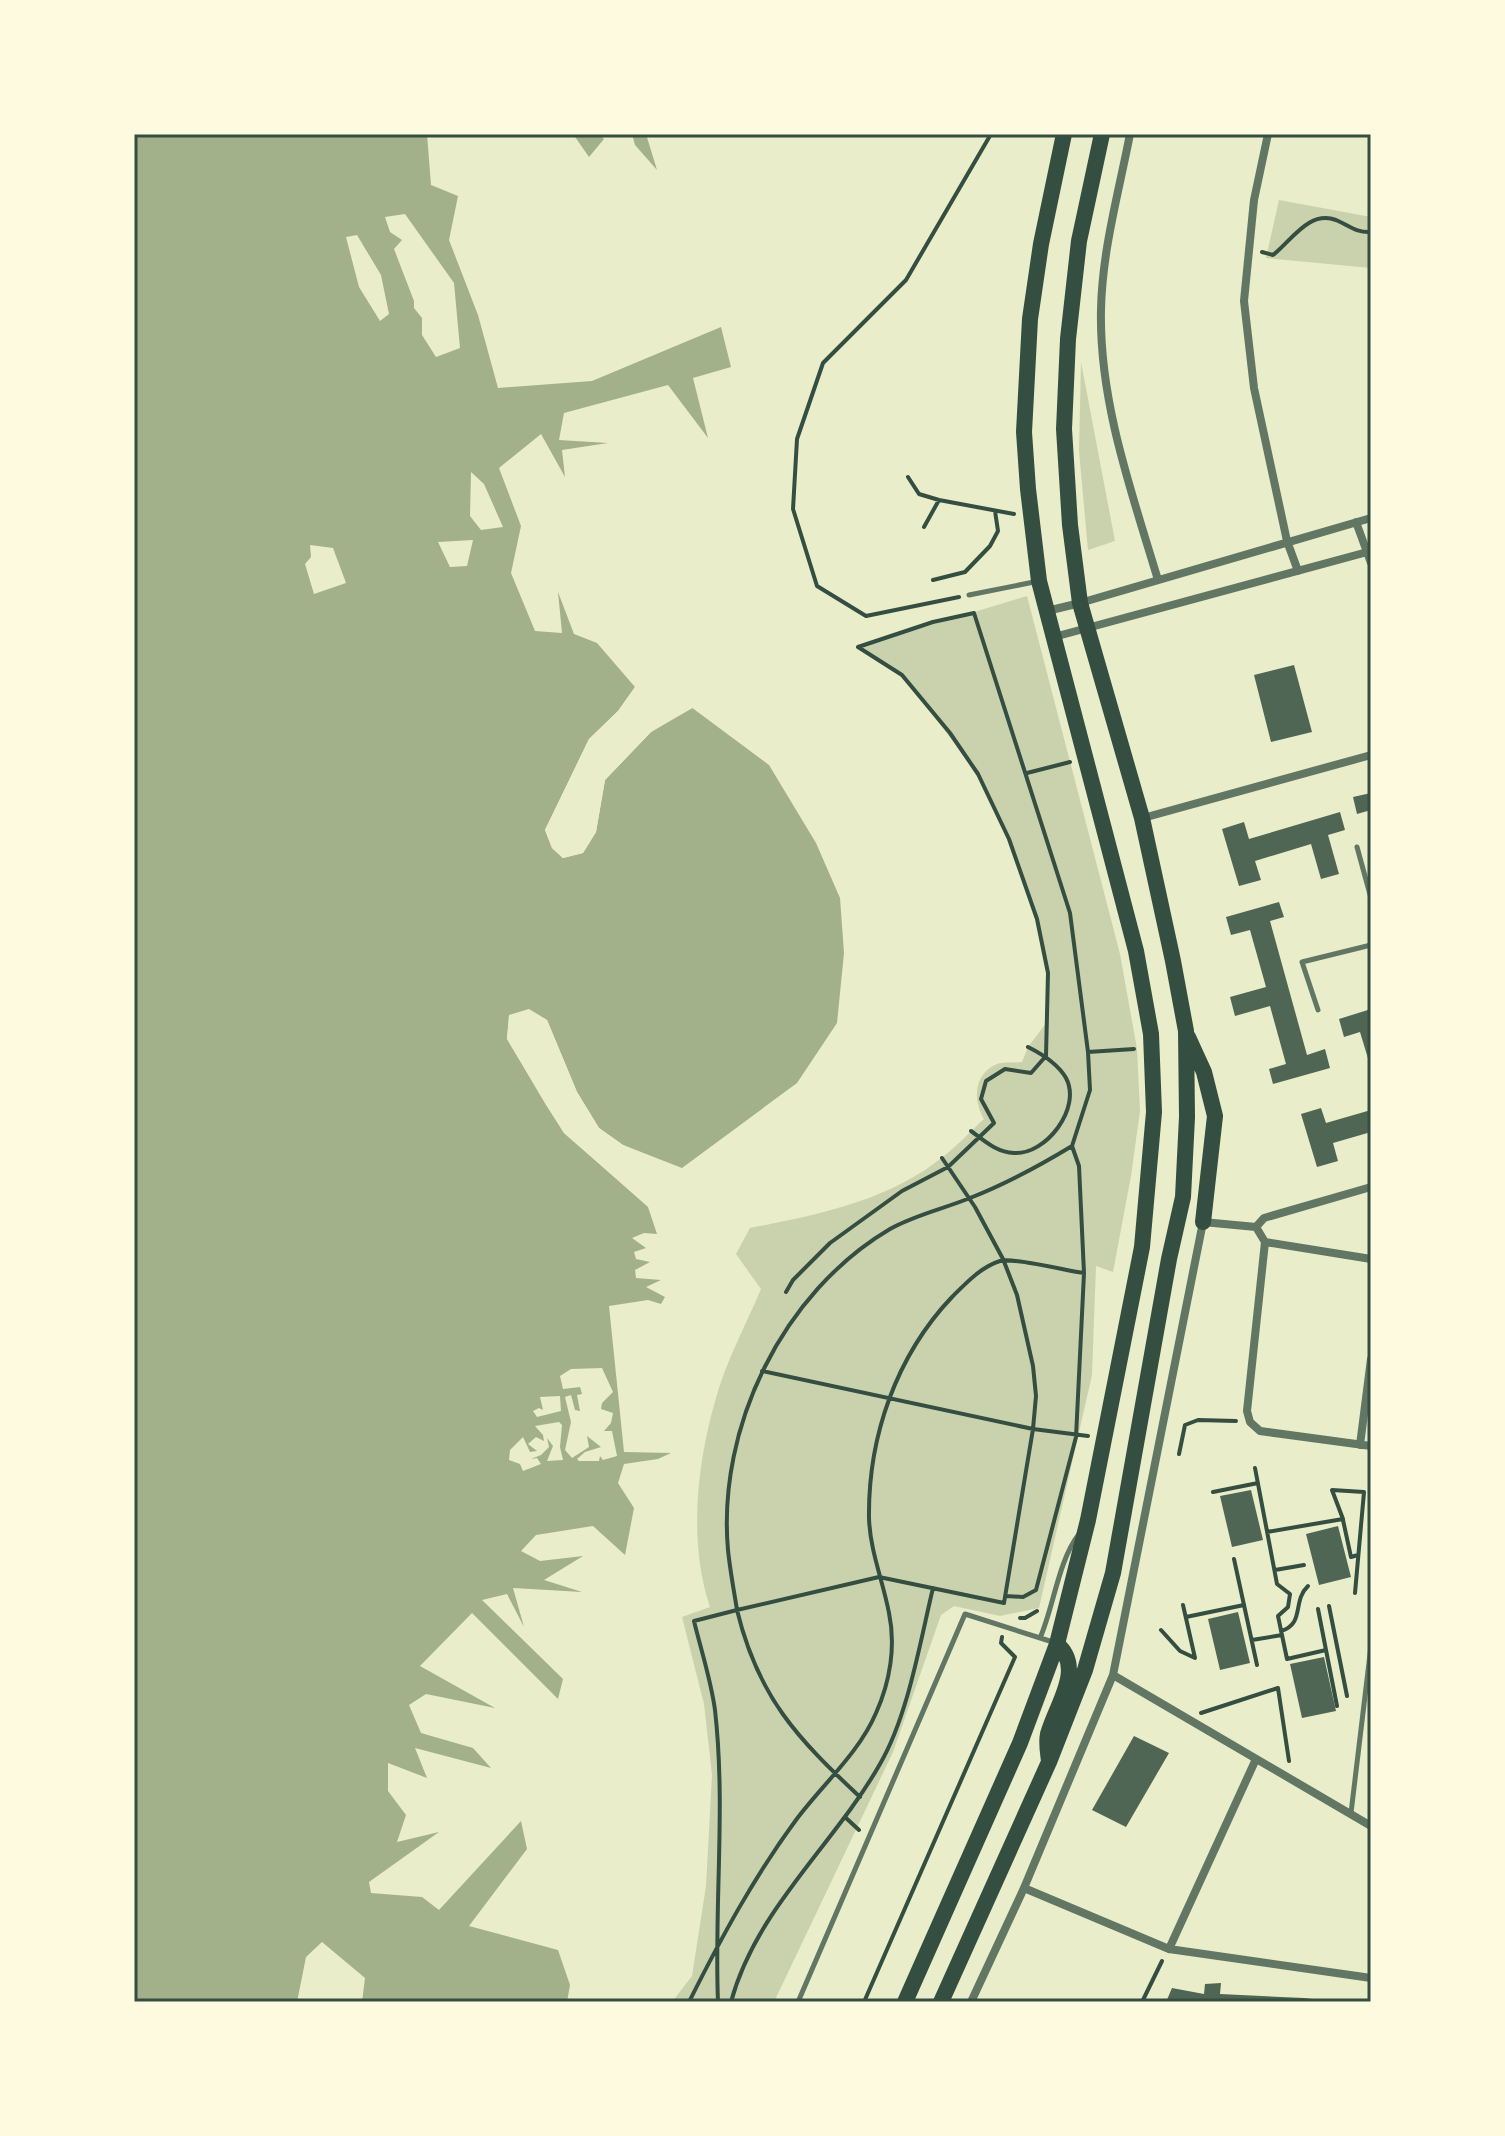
<svg xmlns="http://www.w3.org/2000/svg" width="1505" height="2136" viewBox="0 0 1505 2136" font-family="'Public Sans',sans-serif">
	<rect width="100%" height="100%" fill="#e9edc9"/>
	<path fill="#cad2ad" d="M1279,200L1371,217V268L1266,258Z
		M1081,362L1115,541L1088,550L1079,451Z
		M1027,596L1120,954L1137,1049L1140,1111L1131,1176L1113,1272L1096,1266L1092,1375L1039,1608L1000,1616L954,1606L941,1615L893,1752L774,2002H672L692,1976L706,1886L712,1775L704,1704L682,1617L710,1607C688,1542 697,1463 716,1398C726,1361 746,1325 761,1289L736,1254L750,1228C817,1215 889,1201 944,1156C958,1145 971,1131 984,1119C973,1101 973,1074 997,1064C1004,1062 1015,1063 1022,1062L1028,1047L1047,1022L1048,973L1037,919L1009,839L978,774L902,675L858,647Z"/>
	<path fill="#a3b18a" fill-rule="evenodd" d="M134,134H427L431,185L458,196L449,240L478,315L498,388L592,381L721,327L731,367L693,378L708,438L668,385L564,413L559,440L608,443L562,450L565,477L541,434L499,468L521,526L511,573L535,631L562,633L558,592L574,634L597,643L635,687L618,711L589,739L545,830L552,848L563,858L583,853L596,832L605,780L651,732L691,707L769,765L816,843L840,898L844,953L837,1023L797,1083L682,1168L623,1145L599,1128L577,1092L547,1020L529,1010L509,1016L507,1039L564,1133L648,1207L657,1234L644,1233L632,1238L646,1248L634,1252L636,1259L650,1262L635,1270L636,1278L661,1280L646,1287L665,1297L661,1304L648,1300L609,1306L624,1452L671,1453L658,1459L624,1464L618,1483L634,1508L625,1555L593,1526L536,1535L521,1551L540,1561L583,1556L544,1580L582,1592L513,1588L524,1627L507,1594L482,1600L563,1679L558,1699L472,1613L420,1666L495,1708L426,1694L409,1705L421,1733L473,1748L491,1768L415,1748L427,1778L388,1763V1791L406,1815L397,1842L439,1832L369,1882L371,1893L422,1897L439,1910L521,1821L527,1849L469,1926L558,1950L570,1985L567,2002H362L365,1978L322,1942L306,1957L297,2002H134ZM405,214L454,283L460,348L436,357L422,335V318L414,308V301L394,249L402,240L390,232L385,217ZM357,235L381,275L389,314L380,321L359,287L346,237ZM471,472L484,484L503,527L481,530L470,516ZM473,540L467,566L450,567L438,542ZM310,545L333,548L346,583L314,594L305,564L311,557ZM602,1368L613,1392L602,1403L601,1409L613,1413L611,1423L604,1431H612L617,1456L603,1460L600,1456L599,1461H579L577,1459L585,1452L601,1447L587,1436L589,1447L572,1458L565,1450L571,1422L565,1397L571,1395L575,1410L580,1411L577,1395L582,1394L580,1387L563,1389L560,1376L571,1369ZM560,1396L561,1411L537,1417L533,1411L539,1408L543,1410L540,1397ZM559,1422L562,1425L560,1447L563,1460L547,1461L553,1446L547,1438L549,1447L541,1455L531,1459L537,1458L541,1464L523,1471L520,1464L509,1460L510,1450L523,1437L530,1452L537,1451L528,1444L536,1437L544,1441L543,1435L535,1426Z
		M573,134H599L604,139L589,157Z
		M632,134H646L657,170L635,145Z"/>
	<path fill="#e9edc9" d="M639,686L621,714L593,742L550,830L555,846L564,854L581,850L592,830L602,777L648,729L689,704L696,706L651,732L605,780L596,832L583,853L563,858L552,848L545,830L589,739L618,711L635,687Z
		M529,1009L547,1020L577,1092L599,1128L623,1145L685,1171L681,1172L621,1149L596,1131L573,1094L543,1023L528,1014L513,1018L511,1038L567,1131L650,1204L653,1210L564,1133L546,1105L507,1039L509,1015Z"/>
	<path fill="#4f6655" d="M1294,665L1312,732L1271,742L1254,675Z
		M1371,793V810L1357,814L1353,797Z
		M1340,812L1345,830L1328,835L1339,874L1321,879L1311,844L1255,861L1261,880L1239,886L1222,829L1244,822L1249,839Z
		M1279,902L1284,917L1270,921L1307,1055L1325,1049L1330,1068L1273,1084L1269,1069L1286,1064L1270,1006L1235,1016L1230,997L1266,987L1250,930L1231,935L1226,917Z
		M1371,1009V1065H1370L1360,1032L1344,1037L1339,1019Z
		M1321,1108L1326,1123L1371,1110V1132L1333,1143L1338,1161L1317,1167L1301,1114Z
		M1251,1490L1263,1540L1232,1547L1220,1496Z
		M1338,1526L1351,1577L1319,1585L1306,1534Z
		M1238,1612L1250,1663L1220,1670L1208,1619Z
		M1324,1657L1336,1711L1302,1718L1290,1664Z
		M1134,1736L1169,1753L1126,1827L1092,1810Z
		M1221,1983L1220,1994L1304,1998L1321,2000V2002H1166L1172,1988L1204,1994L1205,1984Z"/>
	<g fill="none" stroke-linecap="round" stroke-linejoin="round">
		<path stroke="#344e41" stroke-width="4" d="M1262,252L1273,255C1292,240 1309,210 1336,220C1350,226 1356,233 1371,232
			M908,477L919,494L939,500L1014,514
			M924,527L939,500
			M933,580L965,572L990,546L998,531L995,511
			M959,597L866,616L817,586L793,509L797,439L823,363L906,280L991,134
			M1027,773L1070,762
			M1088,1052L1134,1049
			M971,1131C985,1141 996,1152 1014,1153C1046,1155 1082,1108 1066,1078C1058,1064 1042,1054 1028,1047
			M786,1292L793,1280L830,1243L902,1191L948,1167L994,1123L981,1099L986,1081L1005,1069L1031,1073L1046,1056L1048,973L1037,919L1009,839L978,774L950,733L902,675L858,647L933,622L974,613L1070,913L1088,1052L1090,1090L1072,1146L1079,1166L1084,1273
			M762,1371L1033,1429L1088,1436
			M1179,1454L1185,1425L1198,1420L1236,1421
			M1255,1468L1277,1584L1290,1594L1288,1607L1278,1616L1287,1659L1326,1650L1318,1609
			M1213,1492L1258,1483
			M1343,1520L1351,1557L1358,1555
			M1267,1532L1343,1519L1332,1490L1364,1492L1355,1593
			M1234,1559L1257,1665
			M1275,1570L1304,1565
			M1329,1606L1347,1696
			M1186,1617L1244,1605
			M1020,1618H1025L1037,1611
			M1161,1630L1180,1651L1195,1658L1183,1605
			M1281,1631C1305,1624 1292,1601 1308,1586
			M1252,1640L1282,1635
			M1326,1650L1337,1706
			M1201,1713L1278,1688L1289,1761
			M860,1797C797,1738 758,1697 737,1610L879,1577L1004,1603L1033,1429L1036,1396L1033,1366L1017,1295L1003,1259L975,1207L942,1158
			M846,1818L859,1830
			M689,2002C721,1938 754,1877 796,1820C822,1785 859,1753 876,1713C890,1682 896,1646 889,1613C883,1581 870,1551 869,1518C868,1437 896,1356 952,1297C966,1283 981,1267 1000,1261C1012,1257 1068,1271 1084,1273L1076,1437L1036,1590L1023,1597L1006,1596
			M718,2002C714,1905 726,1807 715,1710C711,1680 701,1650 694,1621L737,1610C734,1591 730,1570 728,1550C717,1427 783,1292 890,1229C915,1215 943,1209 970,1198C1006,1184 1039,1166 1072,1146
			M731,2002C756,1909 834,1845 880,1764C908,1716 920,1642 933,1588
			M864,2002L1015,1657L1001,1643L1002,1637
			M1142,2002L1162,1961"/>
		<path stroke="#617663" stroke-width="5" d="M969,595L1034,582
			M1357,847L1371,898
			M1318,1010L1302,962L1371,945
			M1040,1638C1054,1606 1058,1561 1079,1534
			M1351,1813L1371,1646
			M798,2002L965,1614L1056,1643"/>
		<path stroke="#617663" stroke-width="8" d="M1130,134C1119,191 1102,251 1101,310C1099,402 1132,493 1158,580
			M1268,134L1254,200L1244,301L1254,388L1287,541L1298,571
			M1356,522L1371,563
			M1047,611L1080,603L1371,518
			M1054,637L1371,551
			M1143,818L1371,755
			M1256,1227L1264,1218L1371,1187
			M1265,1242L1247,1411L1250,1422L1260,1431L1371,1446
			M1360,1445L1371,1359
			M1113,1675L1371,1826
			M1024,1888L1169,1949L1371,1978
			M1169,1949L1256,1759
			M971,2002L1024,1888L1113,1675L1203,1222L1256,1227L1265,1242L1371,1259"/>
		<path stroke="#344e41" stroke-width="16" d="M1188,1037L1204,1072L1215,1116L1203,1222
			M1049,1761C1048,1752 1046,1743 1048,1734C1056,1705 1085,1668 1057,1644
			M905,2002L1020,1743L1057,1644L1088,1520L1142,1247L1154,1112L1151,1034L1136,951L1039,581L1028,489L1024,432L1030,319L1041,244L1064,134
			M941,2002L1049,1762L1085,1670L1113,1573L1169,1259L1183,1197L1187,1117L1186,1031L1173,961L1142,818L1080,603L1070,525L1064,429L1068,339L1079,241L1102,134"/>
	</g>
	<rect width="1505" height="2136" fill="none" stroke="#fefae0" stroke-width="272"/>
	<rect x="136" y="136" width="1233" height="1864" fill="none" stroke="#344e41" stroke-width="3"/>
</svg>
